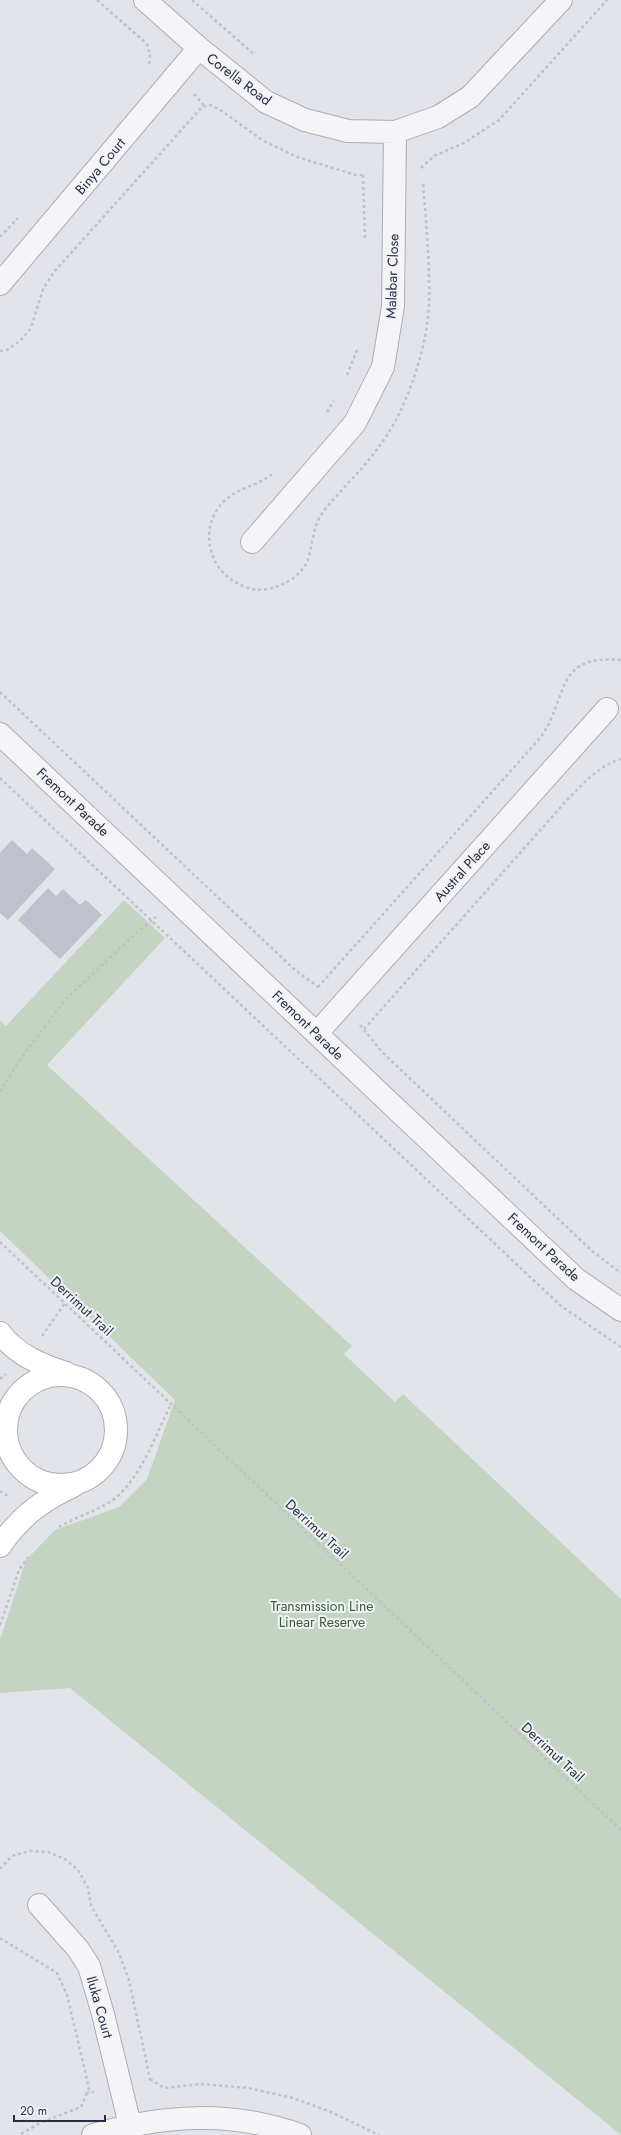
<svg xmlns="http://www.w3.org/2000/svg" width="621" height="2135" viewBox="0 0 621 2135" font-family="Jost,sans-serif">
	<rect width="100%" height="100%" fill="#e2e4ea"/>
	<path fill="#c4d4c3" d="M124,900L165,938L47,1065L352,1346L344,1354L395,1402L403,1394L621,1599V2135L70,1688L0,1693V1640L26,1560L55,1530L119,1507L147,1479L175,1400L0,1231V1021L6,1026Z"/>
	<path fill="#bfc2cd" d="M12,840L27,854L32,848L55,869L8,920L0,913V853Z
		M48,888L56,896L63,889L80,905L86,900L102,915L60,959L18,920Z"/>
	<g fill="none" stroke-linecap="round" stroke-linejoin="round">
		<defs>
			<path id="street" d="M145,0L199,48L266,102L305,120L348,131L395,132L438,117L470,97L561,0
				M0,284L199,48
				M252,542L355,423L383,367L393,306L395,132
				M0,734L576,1279L621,1310
				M317,1033L607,709
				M39,1905L78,1949L89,1966L103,2014L130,2125
				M93,2135C162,2115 231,2110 300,2135"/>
			<path id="secondary" d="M0,1333C17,1355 41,1365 66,1373
				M6 1430a55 55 0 1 1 110 0a55 55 0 1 1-110 0Z
				M0,1546C19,1518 42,1500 73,1486"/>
		</defs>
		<use href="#street" stroke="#abadb8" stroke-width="24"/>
		<use href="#secondary" stroke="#abadb8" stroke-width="24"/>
		<path stroke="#c0c1c9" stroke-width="2.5" stroke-dasharray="3 3" stroke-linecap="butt" d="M97,0L147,44L150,55L149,64
			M192,0L255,55
			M194,94L205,107
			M421,168L434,156L464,143L499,120L607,0
			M363,175L365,240
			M0,237L18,218
			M0,351L7,350L21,340L31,328L43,289L54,272L202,107L210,105L219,109L262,140L297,157L356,175H363
			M347,375L357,350
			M327,412L334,401
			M272,474C259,485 242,487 229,497C199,519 204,566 237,583C241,585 247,588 252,589C271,593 299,580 307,562C313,547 312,529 321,515C328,504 339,494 348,483C363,468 375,453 387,435C409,402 428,343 429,303C430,263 426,223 423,183
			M0,692L295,970L321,989
			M0,778L561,1306L621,1347
			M318,987L541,737C569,696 554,654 621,660
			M360,1025L382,1052L592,1251L621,1273
			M364,1029L567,800C583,784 598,766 621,759
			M0,1092L21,1058L66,999L133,936L156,917
			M0,1242L621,1830
			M42,1336L65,1303
			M0,1379L6,1374
			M0,1491L8,1496
			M59,1527C77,1516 98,1511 114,1499C141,1478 156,1434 171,1404
			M0,1625L19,1570L28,1557
			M0,1869L12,1856L29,1851L48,1852L65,1859L78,1870L88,1888L91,1906L119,1953L129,1980L150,2079L145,2080
			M0,1938L57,1973L67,1995L89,2088L81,2107L40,2123L19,2135
			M150,2079L164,2088L201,2084L248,2088L293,2098L331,2112L379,2135
			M86,2093L94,2092"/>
		<use href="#street" stroke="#f5f5f8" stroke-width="22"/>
		<use href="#secondary" stroke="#fff" stroke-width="22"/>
	</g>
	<g text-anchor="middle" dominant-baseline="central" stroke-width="4" stroke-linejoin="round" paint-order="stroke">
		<g font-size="14" fill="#2a2e42" stroke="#f2f3f7">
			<text transform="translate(239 79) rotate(37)">Corella Road</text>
			<text transform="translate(100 166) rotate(-50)">Binya Court</text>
			<text transform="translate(392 276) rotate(-88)">Malabar Close</text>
			<text transform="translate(73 802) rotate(43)">Fremont Parade</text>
			<text transform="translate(462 871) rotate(-48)">Austral Place</text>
			<text transform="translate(308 1025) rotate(44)">Fremont Parade</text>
			<text transform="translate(544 1247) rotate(43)">Fremont Parade</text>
			<text transform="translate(82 1306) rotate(43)">Derrimut Trail</text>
			<text transform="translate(317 1529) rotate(43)">Derrimut Trail</text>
			<text transform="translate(553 1752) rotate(43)">Derrimut Trail</text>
			<text transform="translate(100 2007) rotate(74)">Iluka Court</text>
		</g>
		<g font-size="14" fill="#385d38" stroke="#f2f3f7">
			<text x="322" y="1606">Transmission Line<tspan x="322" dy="16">Linear Reserve</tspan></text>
		</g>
	</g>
	<path d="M14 2115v6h91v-6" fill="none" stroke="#2a2e42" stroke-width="2"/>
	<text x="20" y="2115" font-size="12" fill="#2a2e42" stroke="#f2f3f7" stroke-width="3" paint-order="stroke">20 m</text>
</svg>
